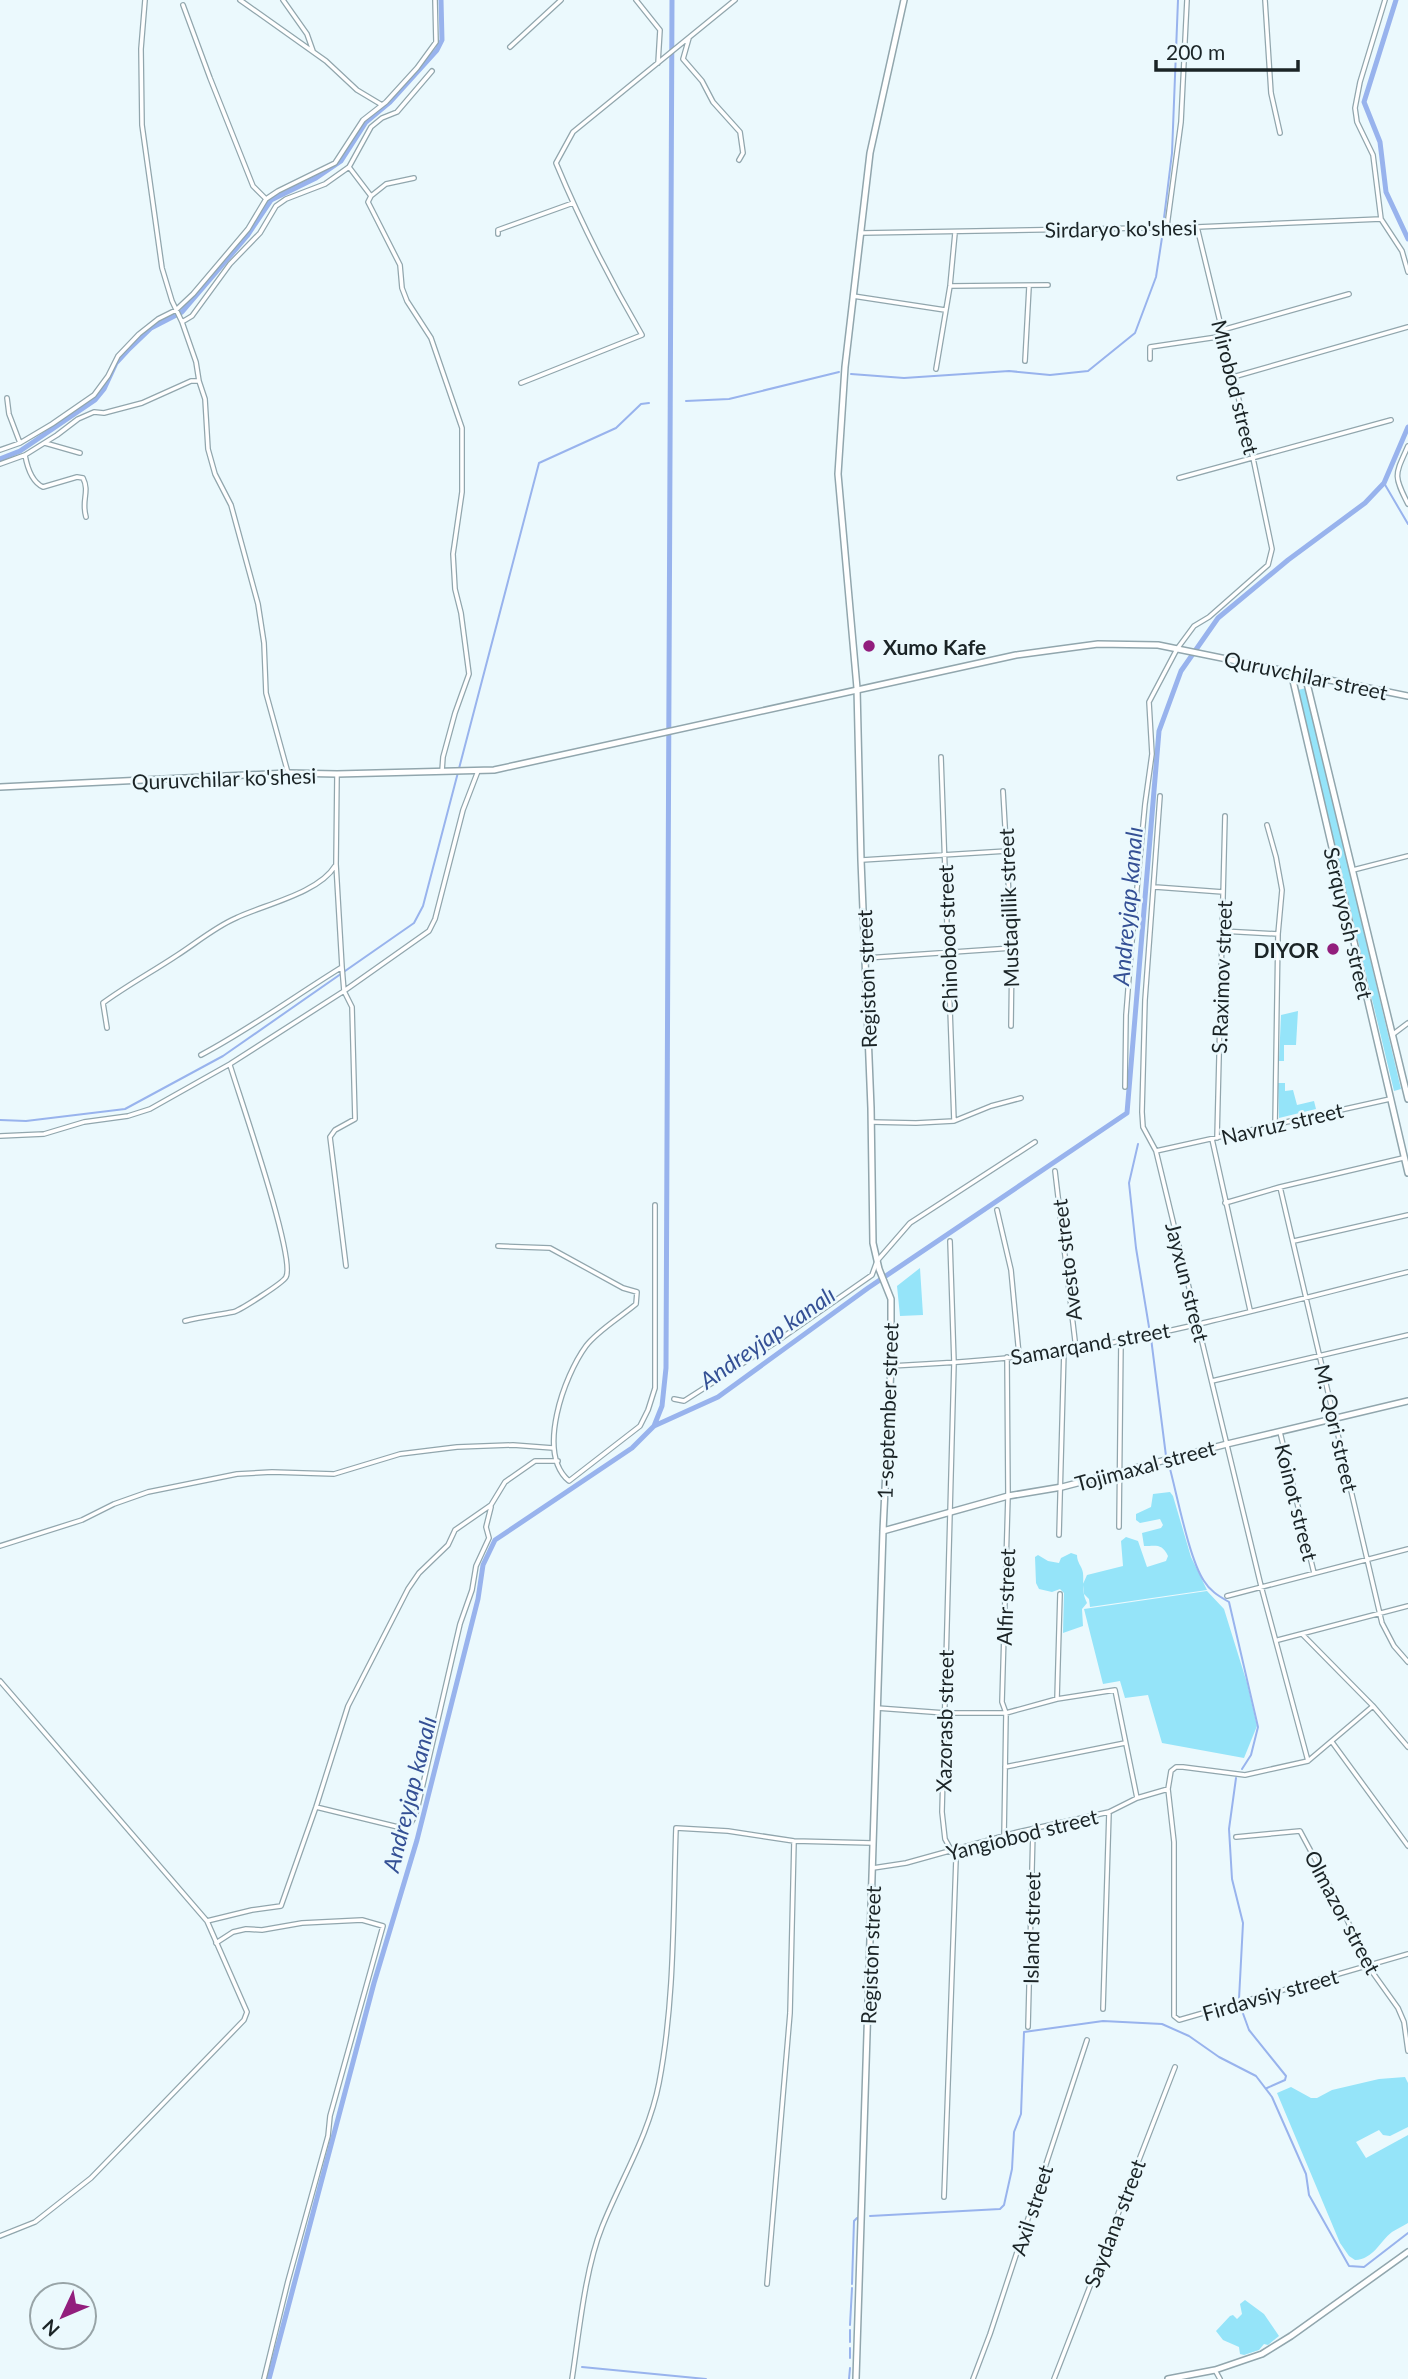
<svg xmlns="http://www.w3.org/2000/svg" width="1408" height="2379" viewBox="0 0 1408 2379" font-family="Lato,sans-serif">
	<rect width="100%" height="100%" fill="#ebf9fd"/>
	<path fill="#95e4f9" d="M1306,688L1401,1089L1394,1091L1298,690Z
		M1298,1011L1296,1045H1284V1061H1279L1281,1015Z
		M1278,1083H1285V1091L1293,1090L1297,1105L1314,1101L1316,1109L1279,1118Z
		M920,1268L923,1315L900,1316L897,1286Z
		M1170,1492L1173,1496L1191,1557L1207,1590L1090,1607L1089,1599L1084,1594L1083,1584L1087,1575L1123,1566L1121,1541L1126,1537L1138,1541L1147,1567L1166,1561L1168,1556C1162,1543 1156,1546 1144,1546L1142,1533L1161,1528L1163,1525L1160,1519L1140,1523L1136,1520V1514L1151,1507L1153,1494Z
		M1071,1553L1077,1555C1077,1563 1082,1566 1083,1573C1084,1585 1081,1590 1087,1603L1082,1609L1083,1626L1063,1633L1064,1593L1060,1589L1052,1592L1039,1589L1036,1583L1035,1557L1038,1555L1048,1561L1059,1563L1061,1558Z
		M1207,1591L1224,1609L1247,1683L1257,1726L1244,1758L1162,1743L1148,1695L1125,1698L1120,1681L1103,1684L1084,1609Z
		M1405,2077L1408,2083V2127L1390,2136L1383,2135L1379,2130L1356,2142L1366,2158L1408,2135V2223C1403,2226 1397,2229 1392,2232C1379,2242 1374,2259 1355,2260L1349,2256L1340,2243L1277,2093L1291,2087L1311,2098H1317L1332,2090L1379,2079Z
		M1245,2300L1264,2314L1279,2336L1268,2345L1264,2344L1259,2350L1244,2355L1240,2354L1239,2347L1223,2340L1216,2331L1230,2316L1233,2315L1237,2319L1242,2314L1240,2304Z"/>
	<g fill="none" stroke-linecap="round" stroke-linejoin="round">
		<path stroke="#98b3ed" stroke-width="2" d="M1164,218L1172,153L1178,0
			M851,374L904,378L1009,371L1050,375L1088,371L1135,333L1156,277L1163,231
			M686,401L729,399L839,372
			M1384,483L1408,524
			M0,1120L26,1121L125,1109L223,1056L414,923L423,906L539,463L616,428L641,404L649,403
			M1138,1144L1129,1183L1136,1248L1149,1327
			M1151,1338L1166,1456
			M1169,1465C1177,1494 1189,1559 1204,1581C1210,1591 1219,1596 1229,1602L1258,1727L1251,1755L1242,1769
			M1236,1778L1229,1829L1232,1879L1243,1923L1239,1999
			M1241,2008L1249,2030L1286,2076L1285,2080L1267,2088
			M870,2216L1000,2209L1004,2205L1012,2169L1014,2132L1021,2114L1024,2032L1103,2021L1162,2024L1189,2036L1219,2057L1256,2076L1272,2097L1306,2174L1309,2195L1349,2266L1364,2267L1408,2233
			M852,2284L854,2221L857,2218
			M850,2325L852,2288
			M850,2342V2330
			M850,2348V2358
			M582,2367L706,2379
			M849,2379L850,2368"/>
		<path stroke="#98b3ed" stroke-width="5" d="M1396,0L1364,102L1380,142L1386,192L1408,239
			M0,459L20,451L95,400L104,389L116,363L128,350L151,328L182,312L247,236L271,200L316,178L341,161L366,122L390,102L437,50L442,40L441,0
			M654,1426L662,1406L666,1368L672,0
			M269,2379L374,1983L417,1840L478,1599L483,1565L495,1540L632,1448L654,1426L718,1397L868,1288L1127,1113L1159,731L1181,671L1218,618L1288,560L1365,503L1384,483L1408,427"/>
		<defs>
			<path id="minor" d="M145,0L141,49L142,125L162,268L172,301L182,322
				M240,0L326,61L357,90L382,105
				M283,0L307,34L313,51
				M636,0L660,30L658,63
				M1265,0L1271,93L1280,133
				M1385,0L1360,82L1355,108L1357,122L1373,155L1381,219L1402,251L1408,272
				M183,5L210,78L253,186L266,199
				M689,38L683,59L702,81L713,102L740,132L743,153L739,160
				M510,47L561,0
				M349,167L371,196L386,184L414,178
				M371,196L368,202L400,265L402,288L407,301L431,338L462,428V492L453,554L455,589L461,613L469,674L455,713L443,757L442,771
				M1167,226L1181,122L1187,0
				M862,233L1197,227L1381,219
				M498,234V230L573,203
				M950,286L1048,285
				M853,296L945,310
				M1222,330L1349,294
				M1150,359V347L1224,336
				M1025,361L1029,287
				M936,369L950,286L955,233
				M1233,377L1408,327
				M199,381L196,362L182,322L192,316L230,264L260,233L276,206L286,199L325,184L349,167L371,127L382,118L397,112L432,71
				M521,383L642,335C610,280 581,223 556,163L573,132L735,0
				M7,398L9,414L20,443
				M45,443L80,453
				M1408,446C1395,475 1393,475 1408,504
				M0,450L20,443L52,424L94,395L108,376L118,356L139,334L158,319L176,310L193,294L248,229L266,199L278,191L335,163L363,120L386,102L417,68L436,42L435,0
				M0,464L25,455
				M1179,478L1391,420
				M86,517C81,500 90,492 83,478L77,477L43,487C32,482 27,466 25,455L57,435L78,419L94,412L104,413L142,403L191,381H199L205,399L208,449L215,474L231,505L258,604L264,643L266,693L288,773
				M941,757L954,1121
				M1003,791L1012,948L1011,1026
				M1160,796L1145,1000L1142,1112L1143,1127L1156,1151L1261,1586L1308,1761
				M1267,825L1276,857L1282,890L1278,934L1275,1126
				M862,860L1007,851
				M1353,870L1408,856
				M1155,887L1223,892
				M1222,931L1278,934
				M866,958L1012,948
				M342,967L344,991L352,1007L355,1119L335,1130L330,1137L346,1266
				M107,1028L103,1003C126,986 152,972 176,956C195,944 215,927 236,918C263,905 319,893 335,866
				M1392,1035L1408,1023
				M201,1055C250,1029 295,996 342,967L336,864L337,775
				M1125,1087L1126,1015L1131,952L1145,804L1152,754L1149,702L1177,649L1194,626L1209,617L1268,565L1272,549L1253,458L1197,227
				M871,1122L916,1123L954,1121L991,1106L1021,1098
				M0,1136L44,1134L84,1122L128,1116L150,1109L230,1064L344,991L429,931L435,919L463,810L478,771
				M1217,1138L1225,816
				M1212,1139L1250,1310
				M1156,1151L1390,1099
				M1055,1171L1076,1349
				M1280,1187L1382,1623L1394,1646L1408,1662
				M1225,1203L1280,1187L1403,1158
				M997,1210L1011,1270L1019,1355
				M1294,1241L1408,1215
				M498,1246L550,1248L623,1288L637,1292L636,1304C622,1316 597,1331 586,1346C564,1376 536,1453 569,1481L640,1426L648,1410L655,1388V1205
				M185,1321C201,1317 217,1315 233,1312C239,1311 283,1283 286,1277C296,1258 239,1095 230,1065
				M891,1366C953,1363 1016,1359 1077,1349C1187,1330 1299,1299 1408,1272
				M1212,1381L1408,1335
				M674,1399L684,1401L773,1344L872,1275L877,1261L910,1223L1035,1142
				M1280,1432L1314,1573
				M1119,1527L1121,1340
				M1059,1535L1064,1350
				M0,1546L82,1520L114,1504L148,1492L237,1474L272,1472L334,1474L400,1454L457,1447L513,1445L553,1448
				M1227,1596L1408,1549
				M1303,1635L1373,1706L1408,1747
				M1278,1640L1408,1606
				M0,1681L207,1921L252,1910L281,1906L316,1807L348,1706L408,1589L419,1573L448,1545L455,1530L491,1505L505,1482L535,1461H558
				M1057,1699L1060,1594
				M1373,1706L1308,1761L1245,1775L1183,1767H1176L1171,1771L1168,1789L1174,1842V2016L1179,2020L1408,1954
				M877,1708L945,1713H1006L1057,1699L1115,1690L1137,1798
				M1332,1742L1408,1846
				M1005,1767L1125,1743
				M316,1807L398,1827C411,1827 412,1823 417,1810L460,1624L472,1590L476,1566L489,1538L486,1527L491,1507
				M1004,1837L1006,1713L1002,1702L1008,1496L1007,1357
				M1236,1837L1300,1831L1345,1915L1368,1966L1398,2008L1404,2022L1408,2051
				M873,1868L906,1863L1018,1832L1109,1812L1137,1798L1168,1789
				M216,1943L233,1932L246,1929L262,1930L302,1923L362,1920L383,1926L330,2116L328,2136L288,2281L264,2379
				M1103,2009L1109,1812
				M1028,2027L1033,1830
				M944,2197L956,1859L945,1839L942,1812L954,1363L950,1241
				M0,2236L35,2222L91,2178L244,2020L247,2012L207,1921
				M767,2284L790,2013L794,1841
				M1215,2370L1220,2379
				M572,2379C579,2333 585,2269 602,2227C621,2179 649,2135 659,2083C675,1999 673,1913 676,1828L728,1831L794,1841L872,1843
				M973,2379L990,2334L1087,2040
				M1054,2379L1175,2067"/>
			<path id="tertiary" d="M1291,672L1408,1173
				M1305,675L1408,1099
				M883,1531L1008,1496L1062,1487L1227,1444L1408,1401
				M856,2379L883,1531L891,1366V1299L879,1269L873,1243L871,1108L861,860L857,688L838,474L845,367L870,153L904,0
				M1168,2379L1215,2370L1262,2354L1291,2336L1408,2252"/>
			<path id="secondary" d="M0,787L288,773L337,774L494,770L1016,655L1098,644L1158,645L1408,696"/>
		</defs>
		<use href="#minor" stroke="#91a6ad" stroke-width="6"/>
		<use href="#tertiary" stroke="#91a6ad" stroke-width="8"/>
		<use href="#secondary" stroke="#91a6ad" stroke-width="8"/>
		<use href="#minor" stroke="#fff" stroke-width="3.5"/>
		<use href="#tertiary" stroke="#fff" stroke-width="5"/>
		<use href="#secondary" stroke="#fff" stroke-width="5"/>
	</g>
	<g fill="#921e7d" stroke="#ebf9fd" stroke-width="2.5">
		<circle cx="869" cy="646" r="7"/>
		<circle cx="1333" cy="949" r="7"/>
	</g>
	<g text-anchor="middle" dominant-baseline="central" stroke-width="5" stroke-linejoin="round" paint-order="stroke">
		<g font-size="21" fill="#1b2426" stroke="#ebf9fd">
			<text transform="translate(1121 228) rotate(-1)">Sirdaryo ko'shesi</text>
			<text transform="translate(1236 387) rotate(76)">Mirobod street</text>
			<text transform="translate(1306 675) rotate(12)">Quruvchilar street</text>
			<text transform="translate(224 778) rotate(-2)">Quruvchilar ko'shesi</text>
			<text transform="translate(1008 908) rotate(-92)">Mustaqillik street</text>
			<text transform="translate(1349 923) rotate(77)">Serquyosh street</text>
			<text transform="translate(947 939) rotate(-92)">Chinobod street</text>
			<text transform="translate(1221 977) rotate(-88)">S.Raximov street</text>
			<text transform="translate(866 979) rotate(-92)">Registon street</text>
			<text transform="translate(1282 1123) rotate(-13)">Navruz street</text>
			<text transform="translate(1066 1260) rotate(-97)">Avesto street</text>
			<text transform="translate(1188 1282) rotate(76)">Jayxun street</text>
			<text transform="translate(1090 1343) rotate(-10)">Samarqand street</text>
			<text transform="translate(887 1411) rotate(-88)">1-september street</text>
			<text transform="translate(1337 1428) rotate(77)">M. Qori street</text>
			<text transform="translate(1145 1465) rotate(-15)">Tojimaxal street</text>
			<text transform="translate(1297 1502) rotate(76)">Koinot street</text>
			<text transform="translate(1005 1597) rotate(-88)">Alfir street</text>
			<text transform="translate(944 1721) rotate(-89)">Xazorasb street</text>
			<text transform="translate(1022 1834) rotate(-14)">Yangiobod street</text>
			<text transform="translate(1343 1912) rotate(62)">Olmazor street</text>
			<text transform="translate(1031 1928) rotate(-89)">Island street</text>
			<text transform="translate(870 1955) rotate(-88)">Registon street</text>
			<text transform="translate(1270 1994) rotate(-16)">Firdavsiy street</text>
			<text transform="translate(1031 2210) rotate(-72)">Axil street</text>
			<text transform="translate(1114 2223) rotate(-69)">Saydana street</text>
		</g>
		<g font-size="21" font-weight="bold" fill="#1b2426" stroke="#ebf9fd" text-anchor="start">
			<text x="883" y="646">Xumo Kafe</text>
			<text x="1319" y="949" text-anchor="end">DIYOR</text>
		</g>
		<g font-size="23" font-style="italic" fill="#345095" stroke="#ebf9fd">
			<text transform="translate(1127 906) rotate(-85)">Andreyjap kanalı</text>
			<text transform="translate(767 1337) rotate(-35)">Andreyjap kanalı</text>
			<text transform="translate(409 1794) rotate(-76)">Andreyjap kanalı</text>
		</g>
	</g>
	<g transform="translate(63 2316) rotate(226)"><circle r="33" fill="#ebf9fd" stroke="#98a4a7" stroke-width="2"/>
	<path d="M0-5L12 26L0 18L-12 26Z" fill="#921e7d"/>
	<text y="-10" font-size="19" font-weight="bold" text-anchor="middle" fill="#1b2426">N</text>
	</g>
	<path d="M1156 60v10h142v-10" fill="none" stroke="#1b2426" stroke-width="3.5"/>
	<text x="1166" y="60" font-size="21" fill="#1b2426" stroke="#ebf9fd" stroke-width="5" paint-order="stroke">200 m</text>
</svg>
